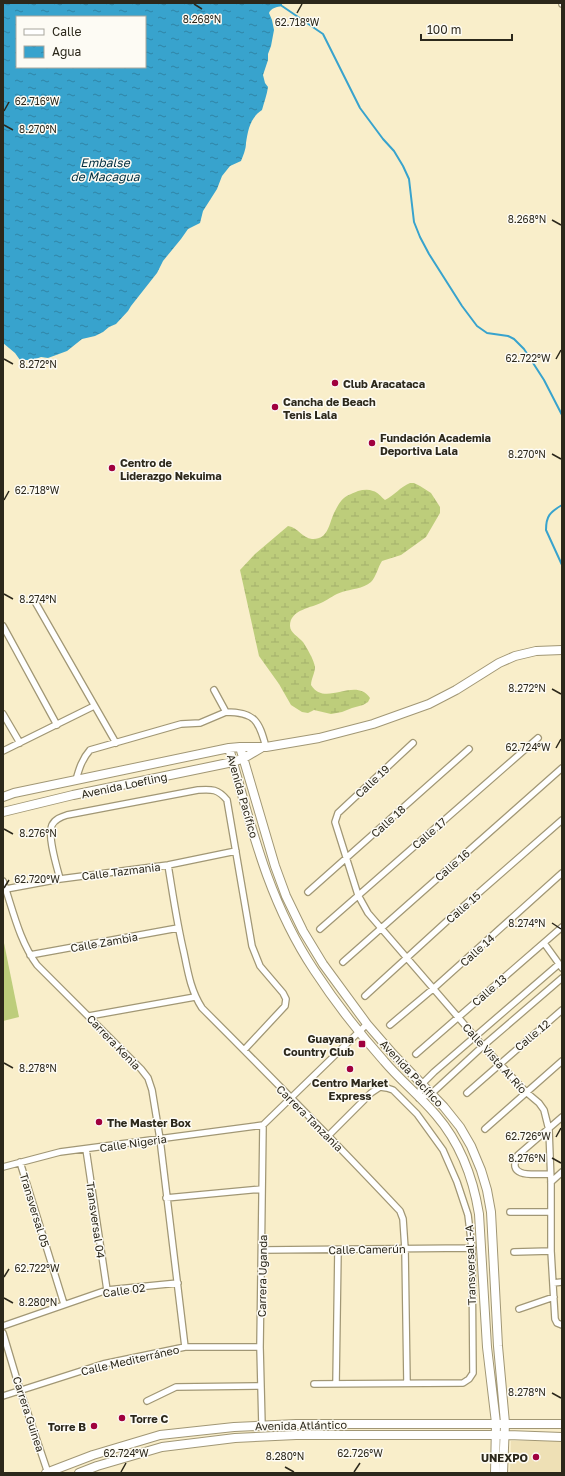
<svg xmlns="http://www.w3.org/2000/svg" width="565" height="1476" viewBox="0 0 565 1476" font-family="'Golos Text',sans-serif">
	<defs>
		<pattern id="wetland-marsh" width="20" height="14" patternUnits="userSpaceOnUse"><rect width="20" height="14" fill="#bdcd7b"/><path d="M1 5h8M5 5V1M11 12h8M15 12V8" fill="none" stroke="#a3b06a"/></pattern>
		<pattern id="water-ripples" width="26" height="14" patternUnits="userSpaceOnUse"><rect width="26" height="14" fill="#38a3cd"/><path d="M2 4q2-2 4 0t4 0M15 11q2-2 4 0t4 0" fill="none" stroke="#2f85a6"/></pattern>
	</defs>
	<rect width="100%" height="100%" fill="#f9eeca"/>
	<path fill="#eee0b5" d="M511,1441H562V1473H510Z"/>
	<path fill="#bdcd7b" d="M3,938L19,1017L3,1021Z"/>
	<path fill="url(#wetland-marsh)" d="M410,483H414L420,486L431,493L440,507V513L426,537L401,555L382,561C378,567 376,577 371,582C363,589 351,589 342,592C335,594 329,599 323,602C312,608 290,609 290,626C290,633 299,637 303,642C307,648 314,660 315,667C315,673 311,679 311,685C325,708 355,676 370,698L368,702L363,705L352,708L342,712L331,714L314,710L308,713L302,712L291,705L279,684L259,656L240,570L255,554L288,526C299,528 302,538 312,539C328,540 329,524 334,513C336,509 340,501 344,498C347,495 354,493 358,491C363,490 368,489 373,491C378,492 381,497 385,500C395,495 400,487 410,483Z"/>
	<path fill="url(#water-ripples)" fill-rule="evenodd" d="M3,3H282V6C277,7 271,8 269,13L272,20L274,30L271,46L268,54V60L263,75L265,83L268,87C267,95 264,102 262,110C250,118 248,130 246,143C246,149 243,156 241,161L230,166L222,176L217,189L203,211L200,223L188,229L181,239L163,261L157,273L131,306L128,311L116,324L109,327L103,332L95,336L82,339L67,351L48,358L41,357L33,360H20L15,353L3,343ZM17,17H145V67H17Z"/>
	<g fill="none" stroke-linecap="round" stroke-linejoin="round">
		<path stroke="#38a3cd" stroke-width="2" d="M282,6L323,34L360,108L383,139L394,151L403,166L409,179L414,222L420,237L429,254L462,306L477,326L487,333L508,336L514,339L524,349L544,380L562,415
			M562,505C550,512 546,516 546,530L562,565"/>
		<defs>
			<path id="street" d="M562,3V4
				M34,600L116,743
				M3,626L57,725
				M214,690L226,712C255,712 259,721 266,747
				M3,714L20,743
				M413,743L338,813L335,822L358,895L368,913L483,1046L526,1092L539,1103L544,1110L549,1130L551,1182V1251L555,1319L557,1323L562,1325
				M3,751L94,706
				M76,780C79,769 82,759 90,750L181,724L200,723L226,712
				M168,865C173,895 177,924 184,953C188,973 191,991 202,1008C269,1075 335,1142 400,1211L403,1219L405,1249L407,1383
				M60,879C57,867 47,836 52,825C55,819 61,817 67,815L198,790C212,789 218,789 227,800L252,946L260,966L283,993L286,999L285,1006L244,1050
				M3,881C13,910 19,940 37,965L141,1069L148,1078L152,1090L160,1139L185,1347
				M6,889L60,879L168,865L236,851
				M308,892L469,749
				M320,929L538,738
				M544,943L562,968
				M30,955L178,928
				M343,962L562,768
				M559,964L434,1072L421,1085L419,1098L431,1094L483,1046L562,978
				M365,996L458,911L562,820
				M89,1016L195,997
				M390,1025L434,988L562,873
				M416,1054L562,927
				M467,1093L562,1010
				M485,1129L562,1061
				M86,1149L107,1290
				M20,1162L64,1304
				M3,1167L60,1152L263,1125L367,1024
				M549,1174C536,1174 505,1179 518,1155L562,1117
				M551,1182L562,1172
				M166,1198L262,1189
				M510,1212H550
				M263,1250L472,1248
				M514,1252L551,1251
				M553,1283L562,1282
				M519,1309L554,1297
				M3,1326L107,1290L178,1283
				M3,1333L20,1390L48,1473
				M314,1384L463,1383L469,1379L473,1373L472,1248L468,1215L457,1182L443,1150L417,1114L393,1090L387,1088L380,1087L371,1093L329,1135
				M336,1384L338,1250
				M3,1396L103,1364L185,1347H260
				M147,1401L176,1387L261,1386
				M262,1426L260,1347L263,1125"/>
			<path id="secondary" d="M240,747L275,866L286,896L303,931L323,964L367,1024L393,1054L444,1107L460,1127L471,1146L481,1170L487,1190L491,1212L498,1346L505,1423L503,1473
				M229,748C251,826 268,901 314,970C335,1002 359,1033 384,1061C400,1080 420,1096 436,1115C461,1144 473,1177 479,1214L487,1347L496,1423L495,1473
				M3,797L14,793L229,748L240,747H266L319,738L373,724L429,704L456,690L499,663L515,656L536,651L562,650
				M3,812L73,795L233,762L244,758L261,748
				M46,1473L93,1455L160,1435L234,1427L296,1424H562
				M79,1473L97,1466L162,1447L235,1438L296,1435H505L562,1437"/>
		</defs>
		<use href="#street" stroke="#a19775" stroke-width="8"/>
		<use href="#secondary" stroke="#a19775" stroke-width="10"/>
		<use href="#street" stroke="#fff" stroke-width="5.5"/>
		<use href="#secondary" stroke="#fff" stroke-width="8"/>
	</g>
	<path fill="none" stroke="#2c281b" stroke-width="1.5" d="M194,4L202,9M297,13L302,4M4,111L9,102M4,125L13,130M552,220L561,225M4,359L13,364M556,359L561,350M552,454L561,459M4,500L9,491M4,594L13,599M552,689L561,694M556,748L561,739M4,829L13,834M4,888L9,880M552,923L561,929M4,1063L13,1068M556,1137L561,1128M552,1158L561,1163M4,1277L9,1269M4,1298L13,1303M552,1393L561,1398M285,1467L294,1472M121,1472L126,1463M354,1472L360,1463"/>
	<g fill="#a0003e" stroke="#fdfbf4" stroke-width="1.5">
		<circle cx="335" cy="383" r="4"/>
		<circle cx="275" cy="407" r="4"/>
		<circle cx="372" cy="443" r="4"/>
		<circle cx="112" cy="468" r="4"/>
		<rect x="358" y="1040" width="8" height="8" rx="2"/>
		<circle cx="350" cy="1069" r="4"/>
		<circle cx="99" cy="1122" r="4"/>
		<circle cx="122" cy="1418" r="4"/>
		<circle cx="94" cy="1426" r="4"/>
		<circle cx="536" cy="1457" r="4"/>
	</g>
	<g text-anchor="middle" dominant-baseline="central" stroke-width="3" stroke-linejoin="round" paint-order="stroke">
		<g font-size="11" font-weight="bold" fill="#2c281b" stroke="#fdfbf4" text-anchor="start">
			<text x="343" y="383">Club Aracataca</text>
			<text x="283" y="401">Cancha de Beach<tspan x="283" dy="13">Tenis Lala</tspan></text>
			<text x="380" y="437">Fundación Academia<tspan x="380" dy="13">Deportiva Lala</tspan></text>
			<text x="120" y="462">Centro de<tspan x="120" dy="13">Liderazgo Nekuima</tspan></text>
			<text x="354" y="1038" text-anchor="end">Guayana<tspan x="354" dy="13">Country Club</tspan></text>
			<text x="350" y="1082" text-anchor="middle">Centro Market<tspan x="350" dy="13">Express</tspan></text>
			<text x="107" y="1122">The Master Box</text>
			<text x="130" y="1418">Torre C</text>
			<text x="86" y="1426" text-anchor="end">Torre B</text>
			<text x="528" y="1457" text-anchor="end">UNEXPO</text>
		</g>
		<g font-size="11" fill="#2c281b" stroke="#fdfbf4">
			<text transform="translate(372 781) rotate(-43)">Calle 19</text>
			<text transform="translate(124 785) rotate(-12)">Avenida Loefling</text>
			<text transform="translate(243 796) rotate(74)">Avenida Pacífico</text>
			<text transform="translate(388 821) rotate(-42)">Calle 18</text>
			<text transform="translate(429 833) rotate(-41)">Calle 17</text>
			<text transform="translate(452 865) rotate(-41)">Calle 16</text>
			<text transform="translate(121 871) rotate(-7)">Calle Tazmania</text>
			<text transform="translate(463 907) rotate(-41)">Calle 15</text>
			<text transform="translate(104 942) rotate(-10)">Calle Zambia</text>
			<text transform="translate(477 950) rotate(-42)">Calle 14</text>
			<text transform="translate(489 990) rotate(-41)">Calle 13</text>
			<text transform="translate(532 1035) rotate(-40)">Calle 12</text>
			<text transform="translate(114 1042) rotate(46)">Carrera Kenia</text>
			<text transform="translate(495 1058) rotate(48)">Calle Vista Al Río</text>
			<text transform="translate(412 1073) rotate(47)">Avenida Pacífico</text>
			<text transform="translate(310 1118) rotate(45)">Carrera Tanzania</text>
			<text transform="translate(133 1143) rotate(-8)">Calle Nigeria</text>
			<text transform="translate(35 1210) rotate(73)">Transversal 05</text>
			<text transform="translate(96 1220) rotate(82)">Transversal 04</text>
			<text transform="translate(367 1249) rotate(-1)">Calle Camerún</text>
			<text transform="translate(470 1265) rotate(-92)">Transversal 1-A</text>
			<text transform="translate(262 1276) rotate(-89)">Carrera Uganda</text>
			<text transform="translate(124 1290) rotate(-8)">Calle 02</text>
			<text transform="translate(130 1360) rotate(-13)">Calle Mediterráneo</text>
			<text transform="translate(29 1414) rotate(72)">Carrera Guinea</text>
			<text transform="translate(301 1425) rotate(-1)">Avenida Atlántico</text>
		</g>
		<g font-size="12" font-style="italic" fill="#002e3f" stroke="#fdfbf4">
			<text x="105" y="162">Embalse<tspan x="105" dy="14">de Macagua</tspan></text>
		</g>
	</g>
	<g font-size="10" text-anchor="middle" fill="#2c281b" stroke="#fdfbf4" stroke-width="3" stroke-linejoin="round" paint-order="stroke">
		<text x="202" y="23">8.268°N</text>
		<text x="297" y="26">62.718°W</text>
		<text x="37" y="105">62.716°W</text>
		<text x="38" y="133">8.270°N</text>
		<text x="527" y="223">8.268°N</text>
		<text x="528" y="362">62.722°W</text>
		<text x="38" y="368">8.272°N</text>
		<text x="527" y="458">8.270°N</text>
		<text x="37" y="494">62.718°W</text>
		<text x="38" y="603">8.274°N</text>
		<text x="527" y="692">8.272°N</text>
		<text x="528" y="751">62.724°W</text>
		<text x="38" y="837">8.276°N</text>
		<text x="37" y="883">62.720°W</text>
		<text x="527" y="927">8.274°N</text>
		<text x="38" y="1072">8.278°N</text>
		<text x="528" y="1140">62.726°W</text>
		<text x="527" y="1162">8.276°N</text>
		<text x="37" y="1272">62.722°W</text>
		<text x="38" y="1306">8.280°N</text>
		<text x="527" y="1396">8.278°N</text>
		<text x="126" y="1457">62.724°W</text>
		<text x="360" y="1457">62.726°W</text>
		<text x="285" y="1460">8.280°N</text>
	</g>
	<rect width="565" height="1476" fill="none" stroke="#2c281b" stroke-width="8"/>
	<rect x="16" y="16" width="130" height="52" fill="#fdfbf4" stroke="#a9a79d"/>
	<rect x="24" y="29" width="20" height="6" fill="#ffffff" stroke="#a9a79d"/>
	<text x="52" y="36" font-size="12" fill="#2c281b">Calle</text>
	<rect x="24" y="46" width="20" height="12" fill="url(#water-ripples)" stroke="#a9a79d"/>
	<text x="52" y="56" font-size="12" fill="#2c281b">Agua</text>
	<path d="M421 34v6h91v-6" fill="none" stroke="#2c281b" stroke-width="2"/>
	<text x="427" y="34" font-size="12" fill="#2c281b" stroke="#fdfbf4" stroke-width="3" paint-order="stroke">100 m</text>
</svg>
